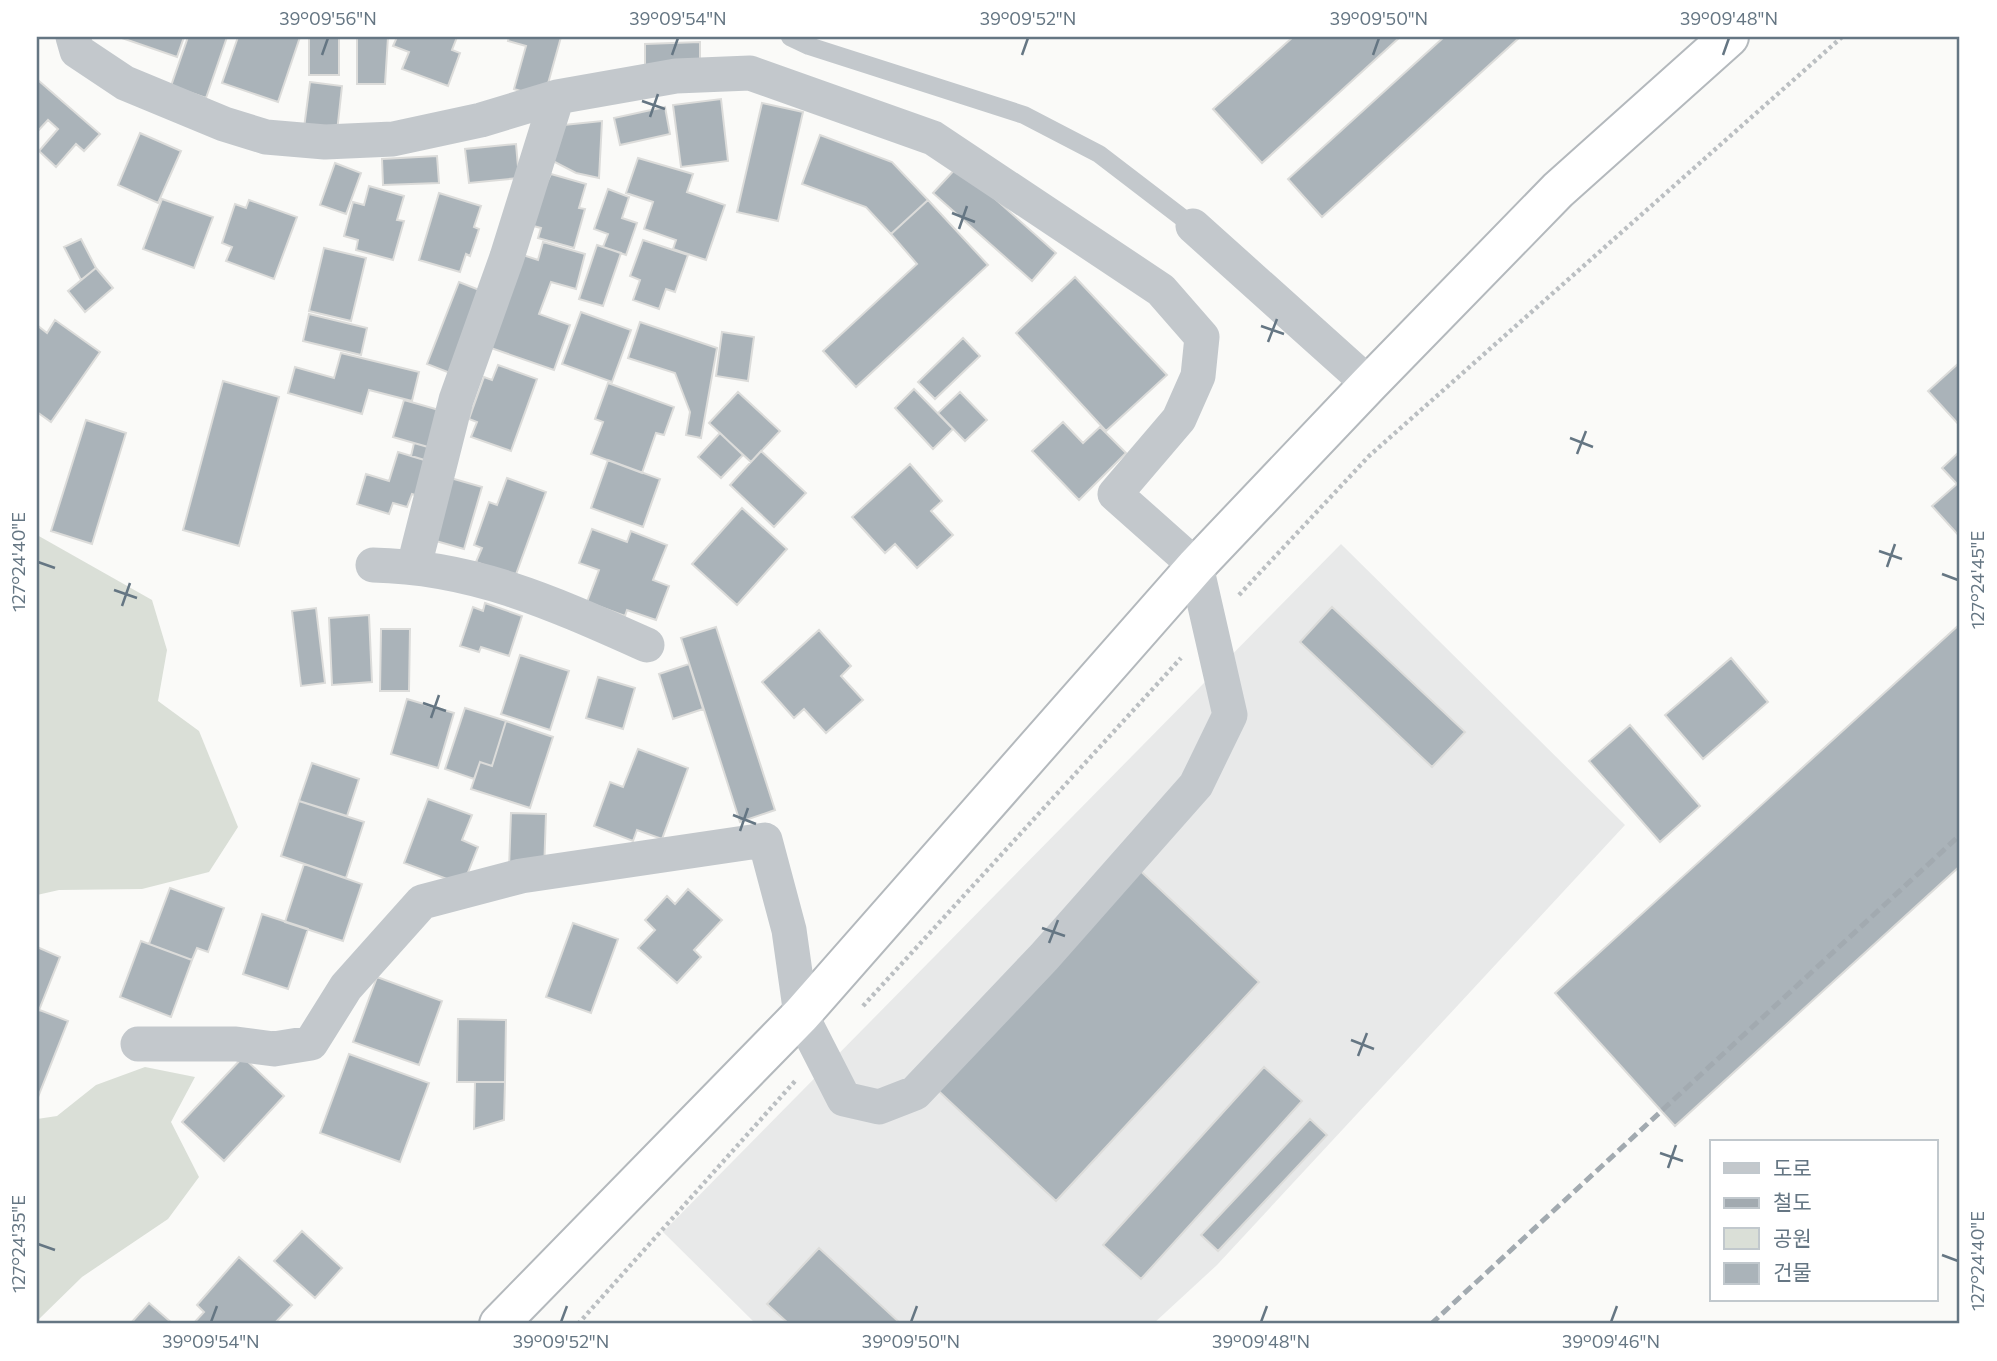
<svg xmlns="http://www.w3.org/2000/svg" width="1997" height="1361" viewBox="0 0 1997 1361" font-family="Commissioner,'Noto Sans KR',sans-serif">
	<rect width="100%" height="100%" fill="#fafaf8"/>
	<path fill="#e8e9e9" d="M1341,544L1625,825L1217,1265L1153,1324H756L663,1232Z"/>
	<path fill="#dadfd7" d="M37,535L152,600L167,650L158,701L199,731L238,827L209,872L142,889L59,890L37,895Z
		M145,1067L195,1077L171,1122L199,1177L168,1219L82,1277L37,1321V1119L57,1116L96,1085Z"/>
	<path fill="#aab3b9" stroke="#dcdcda" stroke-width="2" d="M119,37H184L177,57Z
		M188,37H227L206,98L171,86Z
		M238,37H300L278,102L222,83Z
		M309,37H339V75H309Z
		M357,37H388L385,84H357Z
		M397,37H457L452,50L460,53L448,86L402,69L409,52L393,46Z
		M509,37H561L544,98L514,89L526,46L508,41Z
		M1293,37H1400L1262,163L1213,109Z
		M1444,37H1520L1322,217L1288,179Z
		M700,42V65L645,66V44Z
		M39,81L100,134L84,151L76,144L56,167L39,151L58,129L48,120L37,132V84Z
		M310,82L342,86L337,132L304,128Z
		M721,99L728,161L681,167L673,105Z
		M762,103L803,112L778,221L737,212Z
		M665,107L670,134L620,145L614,118Z
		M602,121L599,178L576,173L545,157L554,126Z
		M140,133L181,151L158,203L118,185Z
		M820,135L892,162L928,200L891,234L866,207L802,184Z
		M516,144L519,178L469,183L465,149Z
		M437,156L439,183L383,185L382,159Z
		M638,158L693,174L687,192L725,205L706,260L673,249L676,240L644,229L653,202L626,193Z
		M335,163L361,173L346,214L320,205Z
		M958,166L1056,253L1032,281L933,193Z
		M551,174L586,184L579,208L585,209L574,248L538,238L541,228L526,224Z
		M369,186L404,196L397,220L404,221L393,260L356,250L358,240L344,236L353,202L364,205Z
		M608,189L629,197L622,218L637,223L626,255L603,247L608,234L594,229Z
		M439,193L481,206L474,227L479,229L470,256L466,254L460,272L419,260Z
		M162,199L213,217L194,268L143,249Z
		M249,200L297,217L274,279L226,261L232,247L222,243L235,204L246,208Z
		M928,200L988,265L856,387L823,351L917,264L891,234Z
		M81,239L96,268L81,280L64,247Z
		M643,240L688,255L675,292L666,289L659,309L633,300L640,280L630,276Z
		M543,242L585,254L576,289L551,282L539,314L570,325L554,370L488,347L520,254L538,260Z
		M597,245L621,253L603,306L579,299Z
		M324,248L366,258L351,321L309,311Z
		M96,268L113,288L85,312L68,291Z
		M1075,277L1167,375L1106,431L1016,333Z
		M459,282L487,293L455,375L427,364Z
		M581,312L631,330L612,382L562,364Z
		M309,314L367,328L361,355L303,341Z
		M55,320L100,352L51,422L37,412V329L38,326L47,333Z
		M640,322L717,348L701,438L686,435L690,412L675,373L628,358Z
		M722,332L754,337L748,381L716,376Z
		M963,338L980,356L935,399L918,382Z
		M341,353L419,372L412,401L369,390L362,414L288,393L295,367L334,378Z
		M1960,362V426L1928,391Z
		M498,365L537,379L511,451L471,437L477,422L469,419L484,377L492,380Z
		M223,381L279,397L239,546L183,530Z
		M608,383L674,407L664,435L656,433L642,473L591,454L603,422L595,419Z
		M914,389L953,429L933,449L895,408Z
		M738,392L780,431L751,462L709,423Z
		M960,392L987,420L965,441L938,413Z
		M404,400L446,412L435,449L393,437Z
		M86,420L126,433L92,544L51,531Z
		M1063,422L1083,443L1100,427L1126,453L1079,500L1032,451Z
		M720,433L743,455L721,478L698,457Z
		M414,443L435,449L431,462L411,456Z
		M761,451L806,493L774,527L730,485Z
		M1960,451V537L1932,506L1957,484L1942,468Z
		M398,452L431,462L421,497L412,494L407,507L393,503L389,514L357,504L366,474L389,481Z
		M608,460L660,479L643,527L591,508Z
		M910,464L942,501L931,511L953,535L917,568L895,544L885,553L852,517Z
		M447,477L482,487L464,549L429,539Z
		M507,478L546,492L515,577L476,562L482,548L474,545L489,502L497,505Z
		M742,508L787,549L737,605L692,564Z
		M592,529L627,542L631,531L667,545L653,580L669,586L656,620L627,610L625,616L587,602L599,570L579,563Z
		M485,603L522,616L509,656L481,647L479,652L460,646L473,607L483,611Z
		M1332,607L1465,732L1432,767L1300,642Z
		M316,608L325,683L301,686L292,611Z
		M369,615L372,682L332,685L329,618Z
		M1960,624V866L1675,1126L1555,993Z
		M716,627L775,810L740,822L681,638Z
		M381,629H410L409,691H380Z
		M819,630L851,666L841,676L863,700L826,733L804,709L794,718L762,682Z
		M520,655L569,671L550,730L501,714Z
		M1731,658L1768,702L1703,759L1665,715Z
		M689,664L703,709L673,719L659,674Z
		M598,677L635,688L623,729L586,718Z
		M407,699L454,713L438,768L391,754Z
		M465,708L506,721L492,766L480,762L474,779L445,769Z
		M506,721L553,737L530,808L471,789L480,762L492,766Z
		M1630,725L1700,806L1660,842L1589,761Z
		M638,749L688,768L662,839L637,830L633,841L594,826L610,782L623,787Z
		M312,763L359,779L347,816L299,801Z
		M428,799L472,815L462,840L478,847L463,885L404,863Z
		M299,801L364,822L346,878L281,856Z
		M511,813L546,814L544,871L509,869Z
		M304,864L362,884L343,941L285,922Z
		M1133,864L1259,982L1056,1201L930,1083Z
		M170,888L224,908L208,952L197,948L192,960L149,944Z
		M688,889L722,920L694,950L701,957L677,983L638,948L655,930L645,920L667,896L675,904Z
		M262,914L308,929L288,989L243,974Z
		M573,923L618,939L591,1013L546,997Z
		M141,941L192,960L171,1017L120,997Z
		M37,947L60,957L39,1010L37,1009Z
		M377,977L442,1001L419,1065L353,1042Z
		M37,1009L68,1021L38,1097H37Z
		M458,1019L506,1020L505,1082H457Z
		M349,1054L429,1083L400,1162L320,1133Z
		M243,1057L284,1096L224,1161L182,1122Z
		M1264,1067L1302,1101L1141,1279L1103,1245Z
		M475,1082H505L504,1120L474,1129Z
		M1310,1119L1327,1135L1218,1251L1201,1235Z
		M302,1231L342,1268L315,1298L274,1261Z
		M819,1248L901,1324H789L767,1304Z
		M239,1257L292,1305L274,1324H193L204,1312L197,1305Z
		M149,1303L173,1324H130Z"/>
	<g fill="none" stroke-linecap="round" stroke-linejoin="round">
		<defs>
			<path id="highway" d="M499,1324L801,1015L1196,566L1369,384L1558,190L1729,37"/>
		</defs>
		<use href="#highway" stroke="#b4b9bd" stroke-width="42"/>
		<path stroke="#bbbfc2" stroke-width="4.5" stroke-dasharray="3.5 3.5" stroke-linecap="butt" d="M1239,595L1369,456L1842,37
			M863,1006L1181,658
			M578,1324L796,1080"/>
		<path stroke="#c3c8cc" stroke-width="18" d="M790,37L809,46L1024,115L1099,154L1193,226"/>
		<path stroke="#c3c8cc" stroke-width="35" d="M73,37L77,51L125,83L224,124L266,137L325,142L393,139L481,120L557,97L676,76L750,73L933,138L1161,290L1202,337L1198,376L1179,419L1115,494L1196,566L1230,715L1196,785L1044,957L915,1093L879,1107L844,1099L801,1015L789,930L765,840L521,876L422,902L346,987L311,1043L274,1049L236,1044H138
			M1193,226L1369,384
			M373,565C475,567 555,604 647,645
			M414,566L456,400L507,257L557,97"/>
		<use href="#highway" stroke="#fff" stroke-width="38"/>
		<path stroke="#a2aab0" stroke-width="5" stroke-dasharray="10 5" stroke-linecap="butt" d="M1431,1324L1960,835"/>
	</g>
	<path fill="none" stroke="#657683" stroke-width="2.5" d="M322,55L328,38M672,55L678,38M1022,55L1028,38M1373,55L1379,38M1723,55L1729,38M642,101L665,109M650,117L658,94M952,213L975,222M959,229L967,206M1261,326L1284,334M1268,342L1277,319M1570,438L1593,447M1577,454L1586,431M1879,551L1902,559M38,562L55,568M1887,567L1895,544M1942,574L1958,580M114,590L137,598M122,606L130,583M423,703L446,711M431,718L439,695M733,815L756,824M740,831L748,808M1042,928L1065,936M1049,943L1058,920M1351,1040L1374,1049M1358,1056L1367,1033M1660,1153L1683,1161M1668,1168L1676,1145M38,1244L55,1250M1942,1255L1958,1261M211,1322L217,1306M561,1322L567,1306M911,1322L917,1306M1261,1322L1267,1306M1611,1322L1617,1306"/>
	<rect width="1997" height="1361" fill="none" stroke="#ffffff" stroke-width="77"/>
	<rect x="1710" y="1140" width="228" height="161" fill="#ffffff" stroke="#c1c8cd" stroke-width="2"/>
	<rect x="1724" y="1163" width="35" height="10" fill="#c3c8cc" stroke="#c1c8cd" stroke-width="2"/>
	<text x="1773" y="1176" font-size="21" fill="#657683">도로</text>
	<rect x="1724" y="1198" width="35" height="10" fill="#a2aab0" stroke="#c1c8cd" stroke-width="2"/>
	<text x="1773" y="1210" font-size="21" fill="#657683">철도</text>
	<rect x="1724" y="1228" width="35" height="21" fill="#dadfd7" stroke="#c1c8cd" stroke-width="2"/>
	<text x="1773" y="1246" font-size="21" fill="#657683">공원</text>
	<rect x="1724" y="1263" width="35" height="21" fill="#aab3b9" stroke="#c1c8cd" stroke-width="2"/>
	<text x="1773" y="1280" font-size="21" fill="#657683">건물</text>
	<rect x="38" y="38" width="1920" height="1284" fill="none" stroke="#657683" stroke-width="2.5"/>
	<g font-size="18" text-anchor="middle" fill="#657683">
		<text x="328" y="25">39°09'56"N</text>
		<text x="678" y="25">39°09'54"N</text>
		<text x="1028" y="25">39°09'52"N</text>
		<text x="1379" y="25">39°09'50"N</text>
		<text x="1729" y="25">39°09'48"N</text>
		<text transform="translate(19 562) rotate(-90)" y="6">127°24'40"E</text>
		<text transform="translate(1978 580) rotate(-90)" y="6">127°24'45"E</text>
		<text transform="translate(19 1244) rotate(-90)" y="6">127°24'35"E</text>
		<text transform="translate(1978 1261) rotate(-90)" y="6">127°24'40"E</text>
		<text x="211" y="1348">39°09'54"N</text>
		<text x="561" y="1348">39°09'52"N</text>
		<text x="911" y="1348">39°09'50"N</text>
		<text x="1261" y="1348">39°09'48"N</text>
		<text x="1611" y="1348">39°09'46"N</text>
	</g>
</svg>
